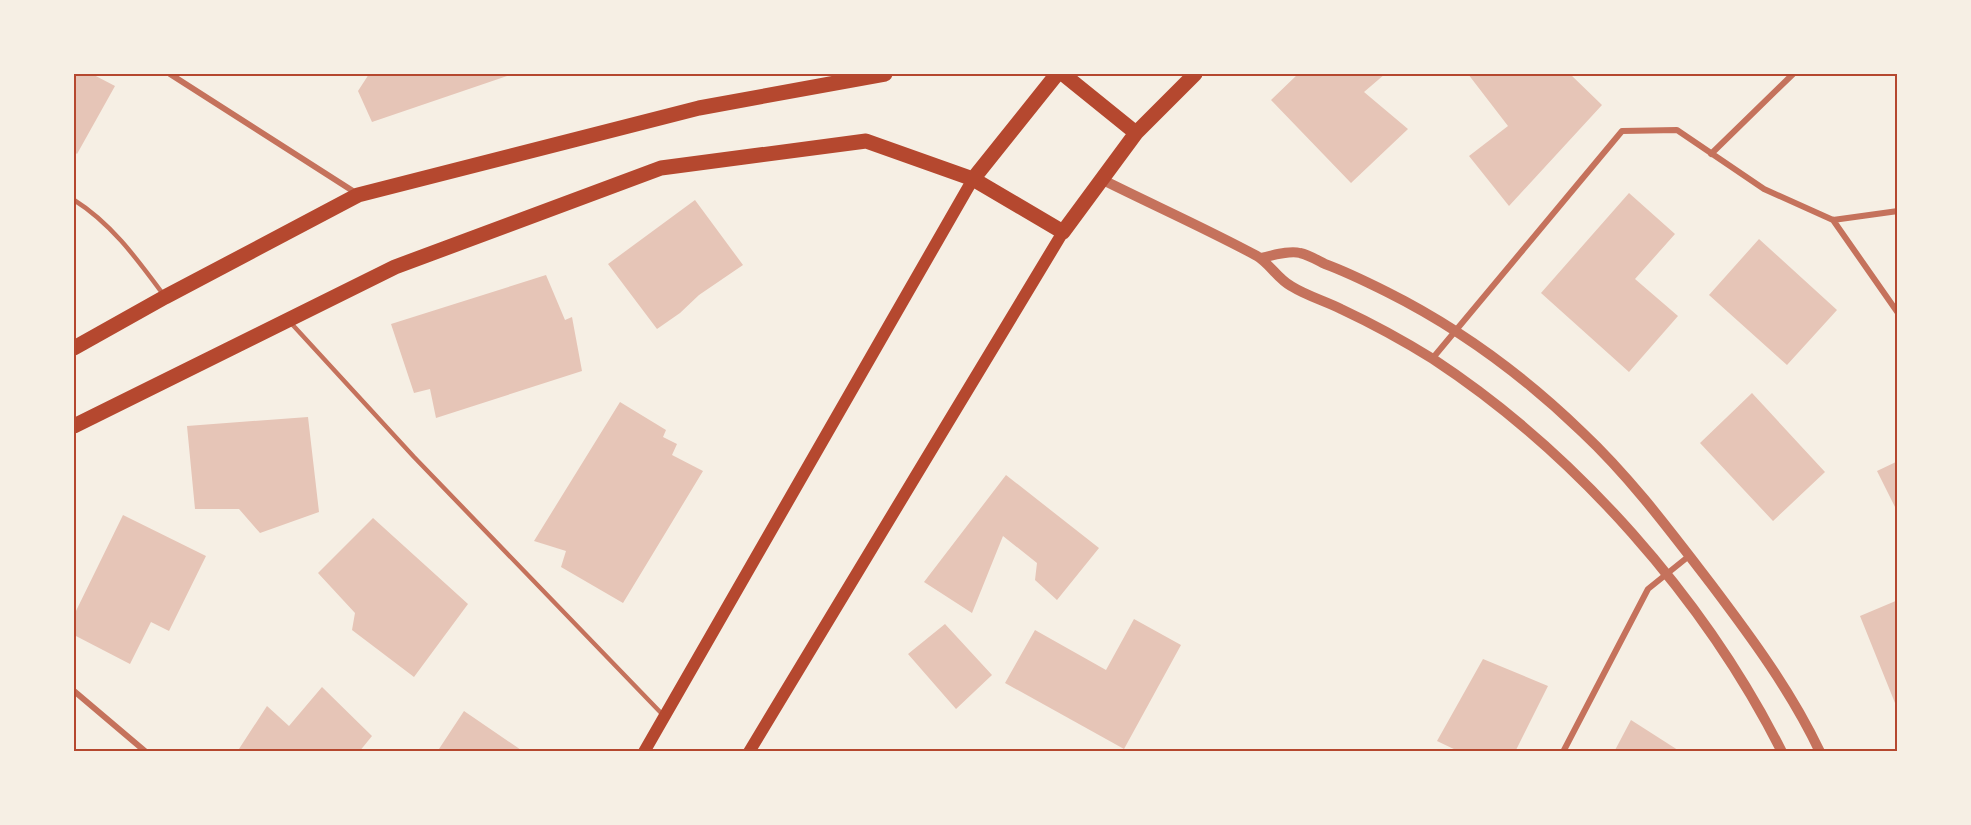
<svg xmlns="http://www.w3.org/2000/svg" width="1971" height="825" viewBox="0 0 1971 825" font-family="'Asap Condensed',sans-serif">
	<rect width="100%" height="100%" fill="#f6efe4"/>
	<path fill="#e6c5b7" d="M74,74H92L115,86L77,154L74,151Z
		M369,74H513L372,122L358,91Z
		M1298,74H1385L1364,92L1408,129L1351,183L1271,100Z
		M1468,74H1570L1602,105L1509,206L1469,156L1508,126Z
		M1629,193L1675,234L1635,279L1678,316L1629,372L1541,293Z
		M695,200L743,265L699,295L680,313L657,329L608,264Z
		M1759,239L1837,310L1787,365L1709,295Z
		M546,275L565,320L572,317L582,371L436,418L430,389L414,393L391,324Z
		M1752,393L1825,472L1773,521L1700,443Z
		M620,402L666,430L663,437L677,444L672,455L703,471L623,603L561,567L566,551L534,541Z
		M308,417L319,512L260,533L239,509H195L187,426Z
		M1898,461V513L1877,471Z
		M1006,475L1099,548L1057,600L1035,580L1037,563L1003,536L972,613L924,582Z
		M123,515L206,556L169,631L151,622L130,664L74,635V615Z
		M373,518L468,604L414,677L352,630L355,613L318,573Z
		M1898,600V707L1897,708L1860,616Z
		M1134,619L1181,645L1124,749L1005,683L1035,630L1106,670Z
		M945,624L992,675L956,709L908,654Z
		M1483,659L1548,686L1515,752H1460L1437,741Z
		M322,687L372,736L359,752H237L267,706L289,726Z
		M464,711L524,752H437Z
		M1631,720L1681,752H1614Z"/>
	<g fill="none" stroke-linecap="round" stroke-linejoin="round">
		<path stroke="#c5725c" stroke-width="4.5" d="M74,200C111,223 137,259 163,294
			M290,322L414,457L664,716"/>
		<path stroke="#c5725c" stroke-width="6" d="M170,74L356,193
			M1711,154L1793,74
			M1833,220L1898,313
			M1432,359L1622,131L1677,130L1764,189L1833,220L1898,211
			M74,691L146,752
			M1563,752L1648,589L1689,556"/>
		<path stroke="#c5725c" stroke-width="10" d="M1101,179C1153,205 1207,229 1257,256C1270,264 1278,279 1291,286C1307,296 1325,301 1341,309C1373,324 1404,341 1433,359C1576,453 1705,599 1782,752
			M1260,258C1271,256 1289,250 1300,253C1309,255 1317,260 1325,264C1347,272 1367,282 1387,292C1459,328 1524,376 1582,432C1630,477 1671,532 1711,584C1751,637 1791,691 1820,752"/>
		<path stroke="#b5482f" stroke-width="12" d="M644,752L973,179
			M749,752L1063,232"/>
		<path stroke="#b5482f" stroke-width="15" d="M1063,74L1136,133
			M973,179L1057,74
			M74,348L165,297L358,195L699,108L885,74
			M74,426L395,267L661,168L866,141L973,179L1063,232L1136,133L1195,74"/>
	</g>
	<rect width="1971" height="825" fill="none" stroke="#f6efe4" stroke-width="150"/>
	<rect x="75" y="75" width="1821" height="675" fill="none" stroke="#b5482f" stroke-width="2"/>
</svg>
